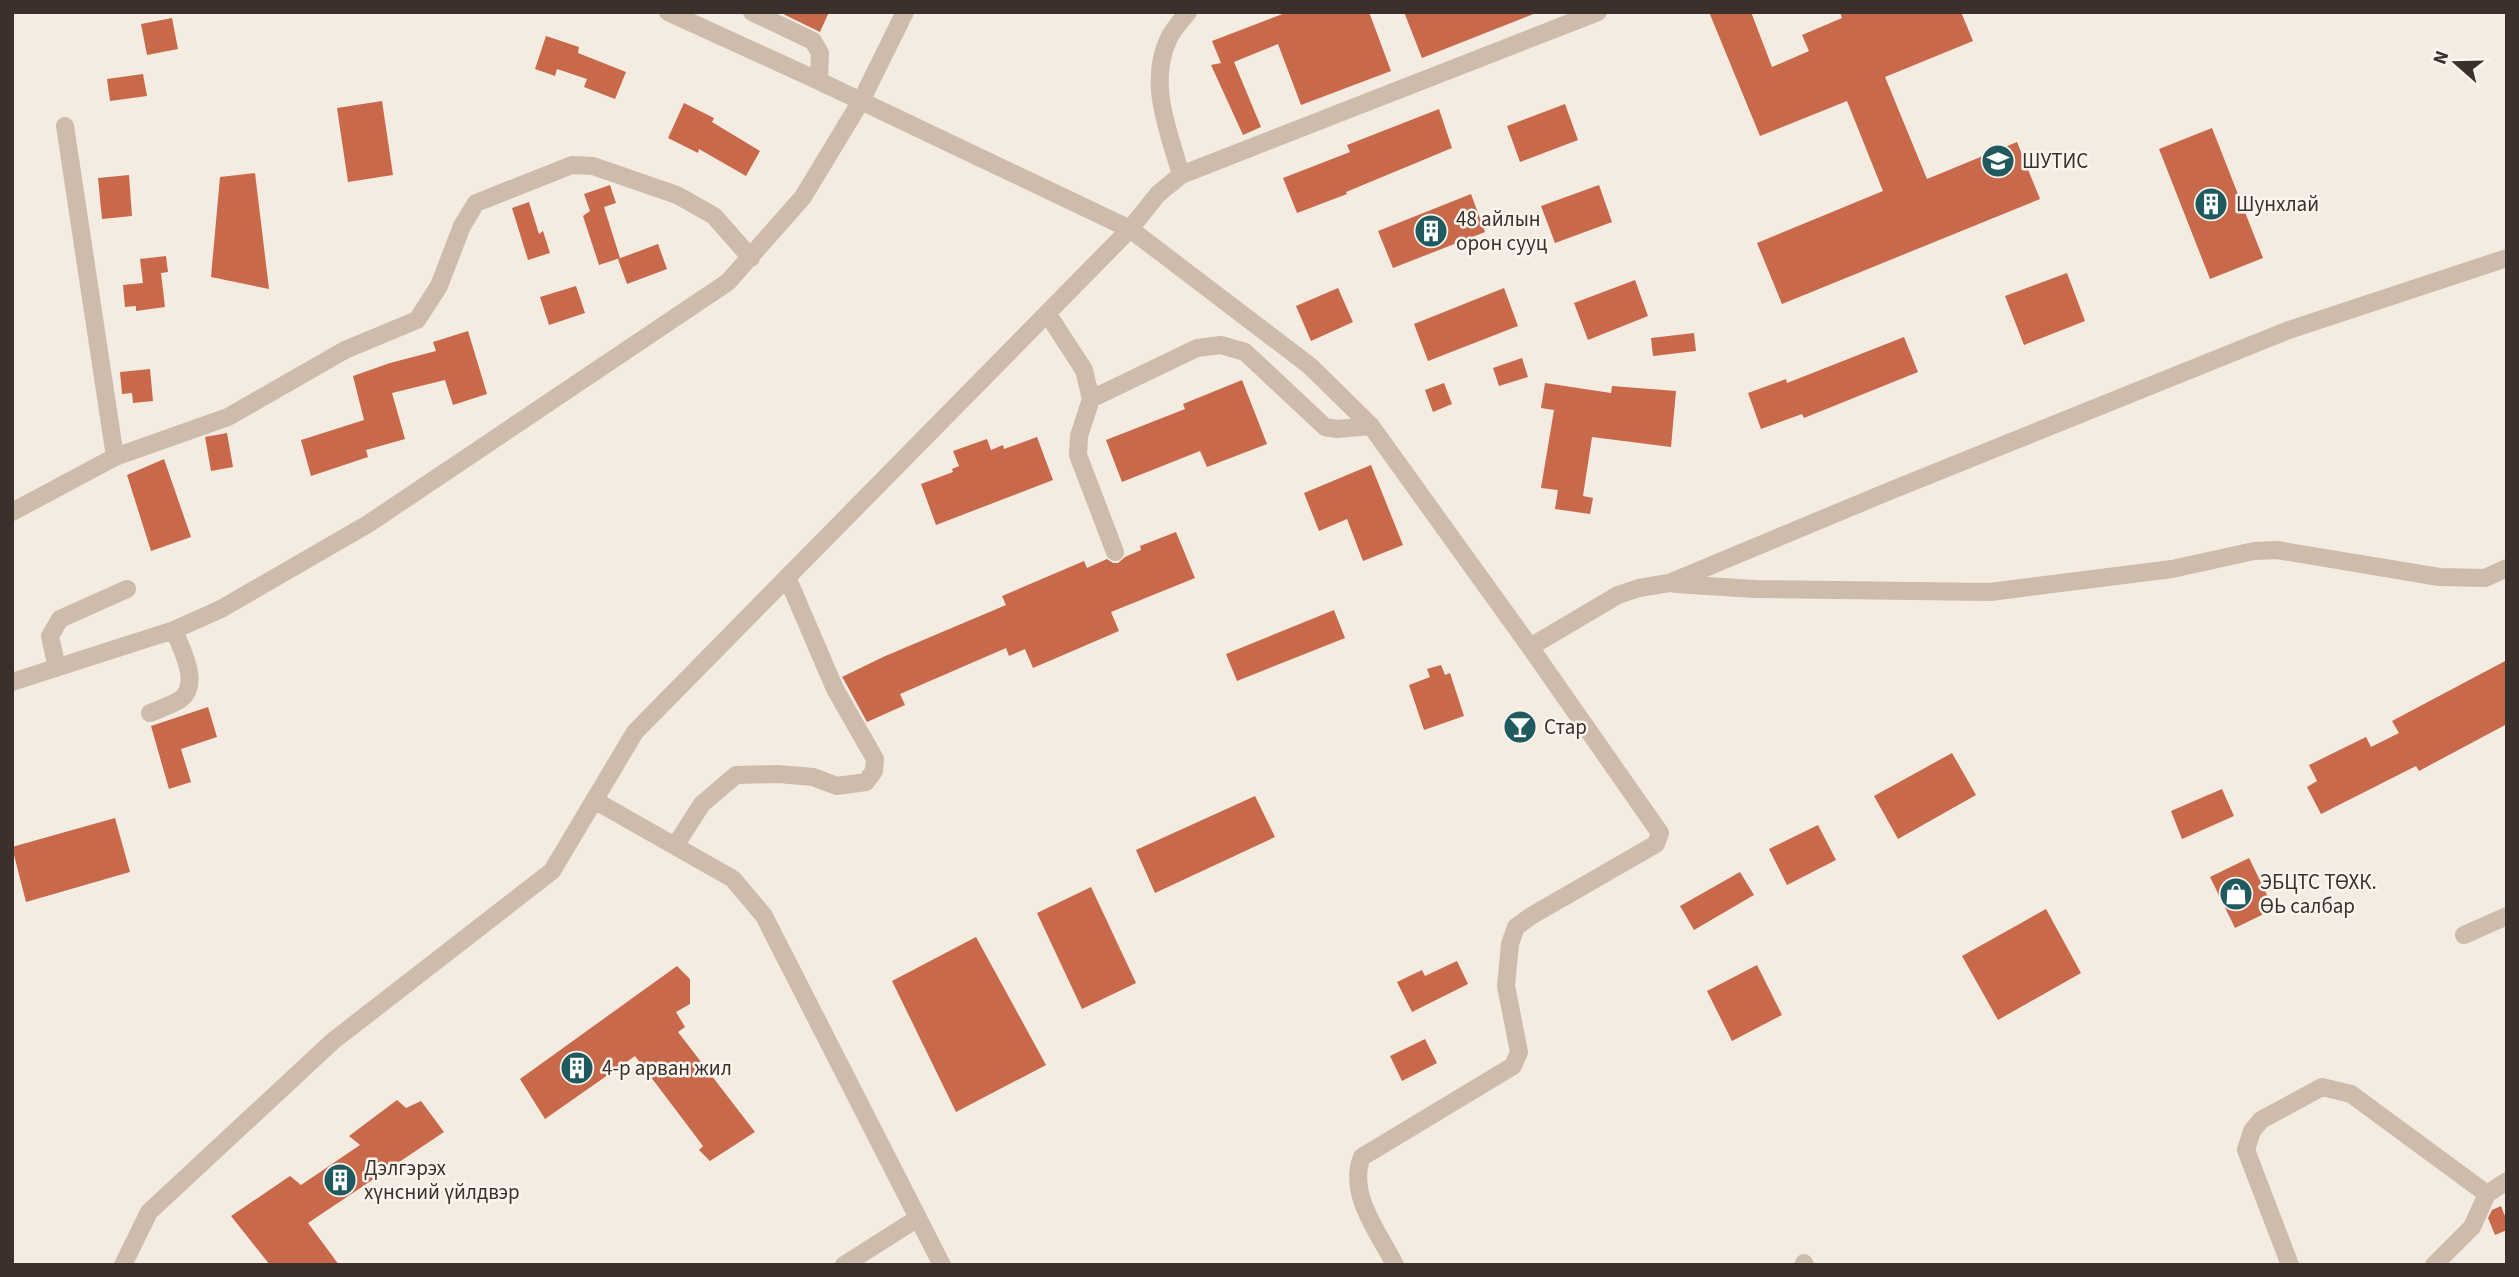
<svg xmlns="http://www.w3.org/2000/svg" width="2519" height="1277" viewBox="0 0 2519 1277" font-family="'Source Sans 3',sans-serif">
	<rect width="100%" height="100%" fill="#f4ebe1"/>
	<path fill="#c8694b" d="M779,12H829L820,32Z
		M1288,12H1369L1391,71L1301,105L1278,44L1234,62L1261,127L1243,135L1211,65L1221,63L1212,41Z
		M1404,12H1536V13L1422,58Z
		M1709,12H1751L1772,67L1809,51L1802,35L1842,18L1840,12H1961L1973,41L1885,77L1927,179L2017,142L2040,199L1782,304L1757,243L1883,191L1847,101L1760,136Z
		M172,18L178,49L147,55L141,24Z
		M546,36L579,47L578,53L626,72L615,99L584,87L587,79L557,69L555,76L535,69Z
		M143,74L147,96L110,101L107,79Z
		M382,101L393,175L348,182L337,108Z
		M684,103L714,118L712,122L760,151L746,176L699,149L698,153L668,138Z
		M1565,104L1578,140L1520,162L1507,126Z
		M1439,109L1452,148L1346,192L1347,194L1297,213L1283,178L1350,152L1347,145Z
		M2212,128L2263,258L2210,279L2159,149Z
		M255,173L269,289L211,277L220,177Z
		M129,175L132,216L102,219L98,178Z
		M610,185L616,203L604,207L620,258L599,265L583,216L590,211L584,194Z
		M1599,185L1612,222L1555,243L1541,206Z
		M1471,194L1485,232L1393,268L1378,231Z
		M529,202L539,234L543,231L550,253L528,260L512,208Z
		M658,244L667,269L627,284L618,259Z
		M166,256L168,272L161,273L165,307L136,311V306L125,307L123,285L143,283L140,259Z
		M2067,273L2085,321L2024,345L2005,296Z
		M1635,280L1648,316L1588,340L1574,303Z
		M576,286L585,313L549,325L540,297Z
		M1338,288L1353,322L1311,341L1296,306Z
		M1504,288L1518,326L1428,361L1414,324Z
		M468,331L487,394L453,405L445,380L392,393L405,439L366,450L368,457L311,476L301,440L364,420L353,376L390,363L436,351L433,342Z
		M1694,333L1696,351L1653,356L1651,338Z
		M1904,337L1918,372L1804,418L1802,414L1761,429L1748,393L1786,379L1787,383Z
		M1522,358L1528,377L1499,386L1493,368Z
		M150,369L153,401L133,403L132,393L122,394L120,372Z
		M1242,380L1267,444L1207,467L1200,451L1122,482L1106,440L1185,409L1183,404Z
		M1444,383L1452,404L1433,412L1425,390Z
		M1545,383L1611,393L1612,386L1676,391L1671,447L1592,437L1583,496L1593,498L1590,514L1555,509L1558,490L1541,488L1554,410L1541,408Z
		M227,433L233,467L211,471L205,437Z
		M1037,437L1053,480L936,525L921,484L953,472L952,469L959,466L953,451L987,439L991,450L1003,445L1004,449Z
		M164,459L191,537L151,551L127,475Z
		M1371,465L1403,545L1363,561L1347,519L1319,531L1304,493Z
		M1176,532L1195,578L1111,612L1119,631L1033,668L1025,649L1009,656L1006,648L900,694L905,705L867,722L844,680L842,677L883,657L1006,605L1002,596L1084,561L1087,568L1107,559L1113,563H1118L1125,557L1141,550L1140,546Z
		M1334,610L1345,638L1237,681L1226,654Z
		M2507,660V724L2419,771L2416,766L2321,814L2307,787L2317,781L2309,765L2366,737L2371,747L2399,733L2392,721Z
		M1441,665L1445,675L1450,673L1464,716L1424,730L1409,685L1430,677L1427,669Z
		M208,707L217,737L181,749L191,782L169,789L151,726Z
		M1952,753L1976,795L1898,839L1874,796Z
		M2222,789L2234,816L2182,839L2171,811Z
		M1255,796L1275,837L1155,893L1136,850Z
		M115,818L130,872L26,902L12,847Z
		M1818,825L1836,860L1787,885L1769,849Z
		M2249,858L2274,909L2235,928L2210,877Z
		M1740,872L1754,895L1694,930L1680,906Z
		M1091,887L1136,983L1082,1009L1037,913Z
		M2046,909L2081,973L1998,1020L1962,956Z
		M976,937L1046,1065L956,1112L892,981Z
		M1457,961L1468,984L1412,1012L1397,982L1422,970L1425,976Z
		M1757,965L1782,1015L1732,1041L1707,991Z
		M677,966L690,979V1004L676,1012L685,1027L678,1032L755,1132L710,1161L699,1150L703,1146L635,1056L545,1119L520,1079Z
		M1425,1039L1437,1063L1402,1081L1390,1056Z
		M397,1100L406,1108L421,1101L444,1132L308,1223L339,1265H270L231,1216L290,1176L301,1185L360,1145L349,1136Z
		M2501,1206L2507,1221V1230L2495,1235L2488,1218L2492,1210Z"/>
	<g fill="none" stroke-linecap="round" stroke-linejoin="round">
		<path stroke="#cdbbac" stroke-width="18" d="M668,12L819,81L1130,229L1310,366L1371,426L1530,647L1660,833L1656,844L1531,916L1516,927L1510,944L1506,986L1519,1052L1513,1066L1362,1157C1347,1194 1379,1233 1395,1265
			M752,12L813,41L820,53L819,81
			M65,126L115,457
			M1181,175C1169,132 1147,83 1169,38C1173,29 1182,20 1188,12
			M1047,313L1084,370L1091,399L1079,436L1078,455L1115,552
			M1091,399L1197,348L1221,345L1245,352L1325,427L1337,429L1371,426
			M12,512L115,457L228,417L345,350L417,320L439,286L462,226L476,203L572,165L593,166L677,195L714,216L751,258
			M1675,584L1755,589L1990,592L2172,569L2254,551L2277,550L2439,577L2485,578L2507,568
			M1530,647L1618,595L1639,588L1669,583L1892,490L2286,331L2507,258
			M57,668L50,636L60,619L127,589
			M12,682L174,630L221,609L368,524L728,282L803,197L861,101L905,12
			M150,713C159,709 172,705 181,699C201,683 181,649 174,630
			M594,800L733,879L764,916L942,1265
			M675,846L702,804L736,775L778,774L813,777L837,786L866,782L874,771L875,759L835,689L787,577
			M2464,935L2507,916
			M1804,1263L1805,1265
			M123,1265L149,1212L333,1041L552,871L635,732L1130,229L1158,194L1181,175L1598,12
			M844,1265L918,1218
			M2290,1265L2246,1150L2252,1131L2261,1120L2322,1087L2351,1094L2487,1194
			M2434,1265L2472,1227L2487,1194L2507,1181"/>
	</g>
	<defs>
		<symbol id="university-disc" viewBox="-11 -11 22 22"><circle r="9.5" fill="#1f5a5e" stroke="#fbf5ee"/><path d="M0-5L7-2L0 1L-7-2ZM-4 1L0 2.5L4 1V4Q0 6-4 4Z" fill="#fff"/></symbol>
		<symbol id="building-disc" viewBox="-11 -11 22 22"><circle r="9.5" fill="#1f5a5e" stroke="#fbf5ee"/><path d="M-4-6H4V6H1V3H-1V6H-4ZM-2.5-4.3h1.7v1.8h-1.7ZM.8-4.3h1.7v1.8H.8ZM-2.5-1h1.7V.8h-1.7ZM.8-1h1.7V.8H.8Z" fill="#fff"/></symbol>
		<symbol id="bar-disc" viewBox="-11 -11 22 22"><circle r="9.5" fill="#1f5a5e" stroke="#fbf5ee"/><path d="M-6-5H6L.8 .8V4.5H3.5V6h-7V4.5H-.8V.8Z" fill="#fff"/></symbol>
		<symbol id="shop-disc" viewBox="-11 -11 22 22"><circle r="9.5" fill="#1f5a5e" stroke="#fbf5ee"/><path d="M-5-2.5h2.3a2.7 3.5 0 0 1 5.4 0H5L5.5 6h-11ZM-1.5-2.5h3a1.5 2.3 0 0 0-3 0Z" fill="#fff"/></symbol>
	</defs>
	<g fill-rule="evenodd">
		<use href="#university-disc" x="1979" y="142" width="38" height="38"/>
		<use href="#building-disc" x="2192" y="185" width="38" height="38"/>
		<use href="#building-disc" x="1412" y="212" width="38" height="38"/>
		<use href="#bar-disc" x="1501" y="708" width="38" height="38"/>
		<use href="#shop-disc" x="2217" y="875" width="38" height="38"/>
		<use href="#building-disc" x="558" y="1049" width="38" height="38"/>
		<use href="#building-disc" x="321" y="1161" width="38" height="38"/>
	</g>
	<g text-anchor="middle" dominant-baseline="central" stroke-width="5" stroke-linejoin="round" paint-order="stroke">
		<g font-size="21" fill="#3b302b" stroke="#fbf5ee" text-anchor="start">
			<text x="2022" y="161">ШУТИС</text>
			<text x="2236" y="204">Шунхлай</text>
			<text x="1456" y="219">48 айлын<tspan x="1456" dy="24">орон сууц</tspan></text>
			<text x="1544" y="727">Стар</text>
			<text x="2260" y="882">ЭБЦТС ТӨХК.<tspan x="2260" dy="24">ӨЬ салбар</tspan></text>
			<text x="602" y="1068">4-р арван жил</text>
			<text x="364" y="1168">Дэлгэрэх<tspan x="364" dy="24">хүнсний үйлдвэр</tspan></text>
		</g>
	</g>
	<rect width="2519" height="1277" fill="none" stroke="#3b302b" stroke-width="28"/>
	<g transform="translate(2456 63) rotate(290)" stroke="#fbf5ee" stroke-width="5" paint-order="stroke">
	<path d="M0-5L12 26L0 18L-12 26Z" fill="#3b302b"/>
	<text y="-10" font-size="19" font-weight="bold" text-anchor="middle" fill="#3b302b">N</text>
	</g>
</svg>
